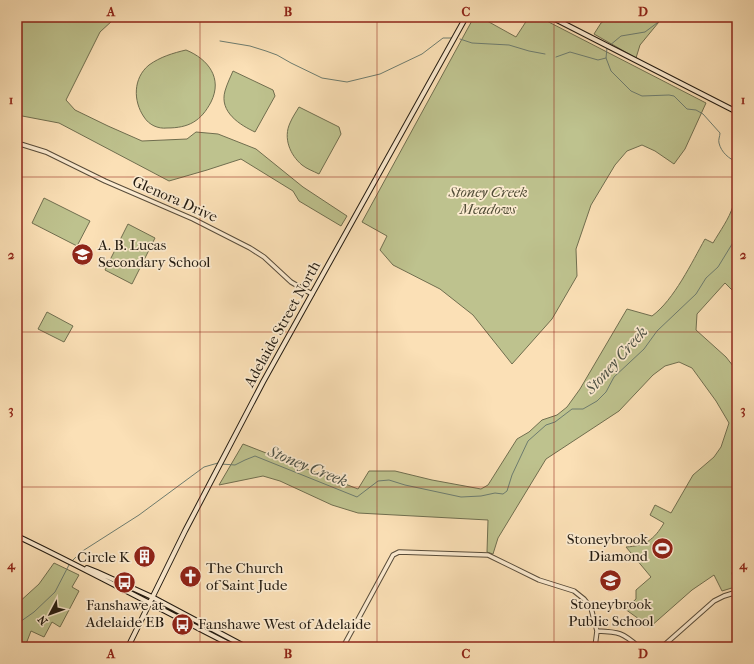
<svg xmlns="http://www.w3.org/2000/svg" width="754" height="664" viewBox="0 0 754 664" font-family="'IM FELL French Canon',serif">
	<rect width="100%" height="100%" fill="#fbe0b6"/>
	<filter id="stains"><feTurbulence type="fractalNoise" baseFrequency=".005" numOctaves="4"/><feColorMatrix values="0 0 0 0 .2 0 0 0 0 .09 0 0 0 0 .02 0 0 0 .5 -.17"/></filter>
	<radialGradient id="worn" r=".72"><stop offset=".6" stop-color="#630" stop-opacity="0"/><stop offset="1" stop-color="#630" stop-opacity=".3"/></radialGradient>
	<path fill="#bec28e" stroke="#706e4f" d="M17,17H119L113,20L100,32L66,100L75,110L108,126L142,141L187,139L196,132L218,134L256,149L303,187L347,216L341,226L299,201L293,191L241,159L207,170L169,181L59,123L17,115Z
		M474,17H480L516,37L529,17H539L706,103L685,149L674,164L655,151L642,145L627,151L615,165L591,205L576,249L577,276L552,319L512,364L473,315L440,289L393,265L380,250L387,236L362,222Z
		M609,17H663L640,45L636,58L594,34L601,23Z
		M186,50C208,59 223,78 211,102C201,121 189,128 167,128C158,129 149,125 144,117C133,101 133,78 149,65C160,57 173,53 186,50Z
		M233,71L273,90L275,96L255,132C240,125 219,112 225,91C227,84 230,78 233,71Z
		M299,107L339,127L341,134L319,174C313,171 307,169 302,165C290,155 283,138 290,123C292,118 296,112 299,107Z
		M737,177V287L733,291L725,283L697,314L696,330L726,357L737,371V563L732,573L735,587L722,591L714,575L692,590L650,627L625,609L636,599V590L651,577L626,547C645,546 654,540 664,523L650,515L655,505L671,513L693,475L714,457L721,447L729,423L716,401L692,368L679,362L665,366L653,375L619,411L546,459L498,538L493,554L487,552L488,520L358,513L332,505L280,481L263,476L219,485L243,444L358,489L369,471H395L432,480L481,489L488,485L517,439L529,432L542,420L557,415L567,407L580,389L627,309L652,316C674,300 692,262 705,239L713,243C720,231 729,219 733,206C735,196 732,187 737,177Z
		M44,198L90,221L77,246L32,223Z
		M128,224L155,238L132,284L105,270Z
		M47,312L73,326L64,342L38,329Z
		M54,563L79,575L72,587L79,591L60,627L52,622L44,637L31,631L26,644L17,641V604L39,584Z"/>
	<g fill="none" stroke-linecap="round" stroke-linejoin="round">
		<path stroke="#6d7c6f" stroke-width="1" d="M17,20L18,17
			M460,39L472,43L509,45L529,51L545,54
			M220,41L250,46L266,51L277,55L291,63L322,78L347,82L380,74L422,54L443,38H453
			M609,46L621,36L645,32L665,17
			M607,48L606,58L611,71L631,91L642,96L669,95L674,96L687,109L696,110L703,114L720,133C720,136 718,140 719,143C721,152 729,159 737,162
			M556,57L570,52L598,60L606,58
			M221,464L235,465L245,460L255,456L357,497L378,481L389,480L405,485L461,497L481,496L495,493L503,494L507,491L512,475L528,441L546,425L555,422L572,409H583L597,401L606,392L614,377L644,349L657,331L696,294L706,278L718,267L737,236
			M72,561L81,552L139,515L204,467L218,463
			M17,624L34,612L55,592L70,563"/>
		<defs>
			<path id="tertiary" d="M17,143L46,152L105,181L193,219L250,248L264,257L291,282L312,294
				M597,631C619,632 622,632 639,647
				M343,647L393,555L399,552L488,555L539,580L574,591L584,599L591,608L597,631L595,647
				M662,647L714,601L724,596L737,592"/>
			<path id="secondary" d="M551,17L737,112
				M17,536C90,571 162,610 235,647
				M87,568L97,572L152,597L246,647
				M128,647L185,531L263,382L466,17"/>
		</defs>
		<use href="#tertiary" stroke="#584c3a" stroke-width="5.5"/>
		<use href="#secondary" stroke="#221a10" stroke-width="6"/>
		<use href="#tertiary" stroke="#fcebd0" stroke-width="3.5"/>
		<use href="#secondary" stroke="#fcebd0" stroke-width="4"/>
	</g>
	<path fill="none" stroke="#8f2418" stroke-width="1" stroke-opacity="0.55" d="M200,17V647M377,17V647M554,17V647M17,177H737M17,332H737M17,487H737"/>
	<defs>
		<symbol id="school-disc" viewBox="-11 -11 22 22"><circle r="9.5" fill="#8f2418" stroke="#fcebd0"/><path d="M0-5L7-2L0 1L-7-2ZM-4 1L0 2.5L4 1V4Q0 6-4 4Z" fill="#fff"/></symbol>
		<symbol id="stadium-disc" viewBox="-11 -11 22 22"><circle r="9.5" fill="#8f2418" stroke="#fcebd0"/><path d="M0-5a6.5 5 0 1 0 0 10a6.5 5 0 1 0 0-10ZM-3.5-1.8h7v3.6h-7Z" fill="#fff"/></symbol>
		<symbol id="building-disc" viewBox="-11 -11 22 22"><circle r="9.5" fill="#8f2418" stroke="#fcebd0"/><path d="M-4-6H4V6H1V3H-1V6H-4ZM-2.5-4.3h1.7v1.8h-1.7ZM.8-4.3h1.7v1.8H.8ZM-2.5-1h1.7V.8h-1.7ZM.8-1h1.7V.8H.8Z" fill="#fff"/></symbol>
		<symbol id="church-disc" viewBox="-11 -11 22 22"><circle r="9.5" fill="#8f2418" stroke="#fcebd0"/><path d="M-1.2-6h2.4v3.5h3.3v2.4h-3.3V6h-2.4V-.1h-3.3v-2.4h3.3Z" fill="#fff"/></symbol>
		<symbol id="bus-disc" viewBox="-11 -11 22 22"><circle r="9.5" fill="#8f2418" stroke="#fcebd0"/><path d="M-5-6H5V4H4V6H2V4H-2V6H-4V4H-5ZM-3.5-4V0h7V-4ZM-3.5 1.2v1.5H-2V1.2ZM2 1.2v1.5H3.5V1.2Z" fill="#fff"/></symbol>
	</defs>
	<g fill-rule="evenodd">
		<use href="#school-disc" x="70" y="242" width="25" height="25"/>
		<use href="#stadium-disc" x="650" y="536" width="25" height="25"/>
		<use href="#building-disc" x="132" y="544" width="25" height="25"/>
		<use href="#church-disc" x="178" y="564" width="25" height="25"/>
		<use href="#school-disc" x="598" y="568" width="25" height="25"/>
		<use href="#bus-disc" x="112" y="570" width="25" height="25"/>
		<use href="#bus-disc" x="170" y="612" width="25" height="25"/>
	</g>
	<g text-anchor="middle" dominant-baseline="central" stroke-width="3.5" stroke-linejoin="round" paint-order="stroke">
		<g font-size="15" font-style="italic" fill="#514c36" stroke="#fcebd0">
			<text x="488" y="192">Stoney Creek<tspan x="488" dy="17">Meadows</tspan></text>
		</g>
		<g font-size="15" fill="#221a10" stroke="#fcebd0">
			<text transform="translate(175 199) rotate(24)">Glenora Drive</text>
			<text transform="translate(282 324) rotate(-61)">Adelaide Street North</text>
		</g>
		<g font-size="15" fill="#221a10" stroke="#fcebd0" text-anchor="start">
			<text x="98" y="245">A. B. Lucas<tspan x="98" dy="17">Secondary School</tspan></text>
			<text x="648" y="539" text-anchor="end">Stoneybrook<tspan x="648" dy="17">Diamond</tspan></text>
			<text x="130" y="557" text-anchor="end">Circle K</text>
			<text x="206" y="568">The Church<tspan x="206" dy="17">of Saint Jude</tspan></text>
			<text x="611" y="604" text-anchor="middle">Stoneybrook<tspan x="611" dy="17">Public School</tspan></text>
			<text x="125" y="605" text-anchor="middle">Fanshawe at<tspan x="125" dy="17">Adelaide EB</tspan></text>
			<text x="198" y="624">Fanshawe West of Adelaide</text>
		</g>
		<g font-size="16" font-style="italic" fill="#4e5347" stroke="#fcebd0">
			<text transform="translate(616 360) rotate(-48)">Stoney Creek</text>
			<text transform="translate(308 466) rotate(22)">Stoney Creek</text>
		</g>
	</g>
	<rect width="754" height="664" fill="none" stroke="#fbe0b6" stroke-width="44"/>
	<g transform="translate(50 614) rotate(229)" stroke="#fcebd0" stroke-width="3" paint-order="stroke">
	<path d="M0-3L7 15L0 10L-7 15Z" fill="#221a10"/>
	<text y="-6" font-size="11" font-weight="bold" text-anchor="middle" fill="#221a10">N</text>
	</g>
	<rect x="22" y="22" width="710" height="620" fill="none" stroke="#8f2418" stroke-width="1.5"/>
	<g font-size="13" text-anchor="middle" font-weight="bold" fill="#8f2418">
		<text x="111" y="16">A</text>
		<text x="288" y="16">B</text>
		<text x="466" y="16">C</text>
		<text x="643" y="16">D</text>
		<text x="11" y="104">1</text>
		<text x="743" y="104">1</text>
		<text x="11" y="259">2</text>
		<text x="743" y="259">2</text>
		<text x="11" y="414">3</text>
		<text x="743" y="414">3</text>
		<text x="11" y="569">4</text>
		<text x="743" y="569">4</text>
		<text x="111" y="658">A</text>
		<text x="288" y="658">B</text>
		<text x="466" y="658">C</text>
		<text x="643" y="658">D</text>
	</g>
	<rect width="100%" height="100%" filter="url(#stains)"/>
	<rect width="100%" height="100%" fill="url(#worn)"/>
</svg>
